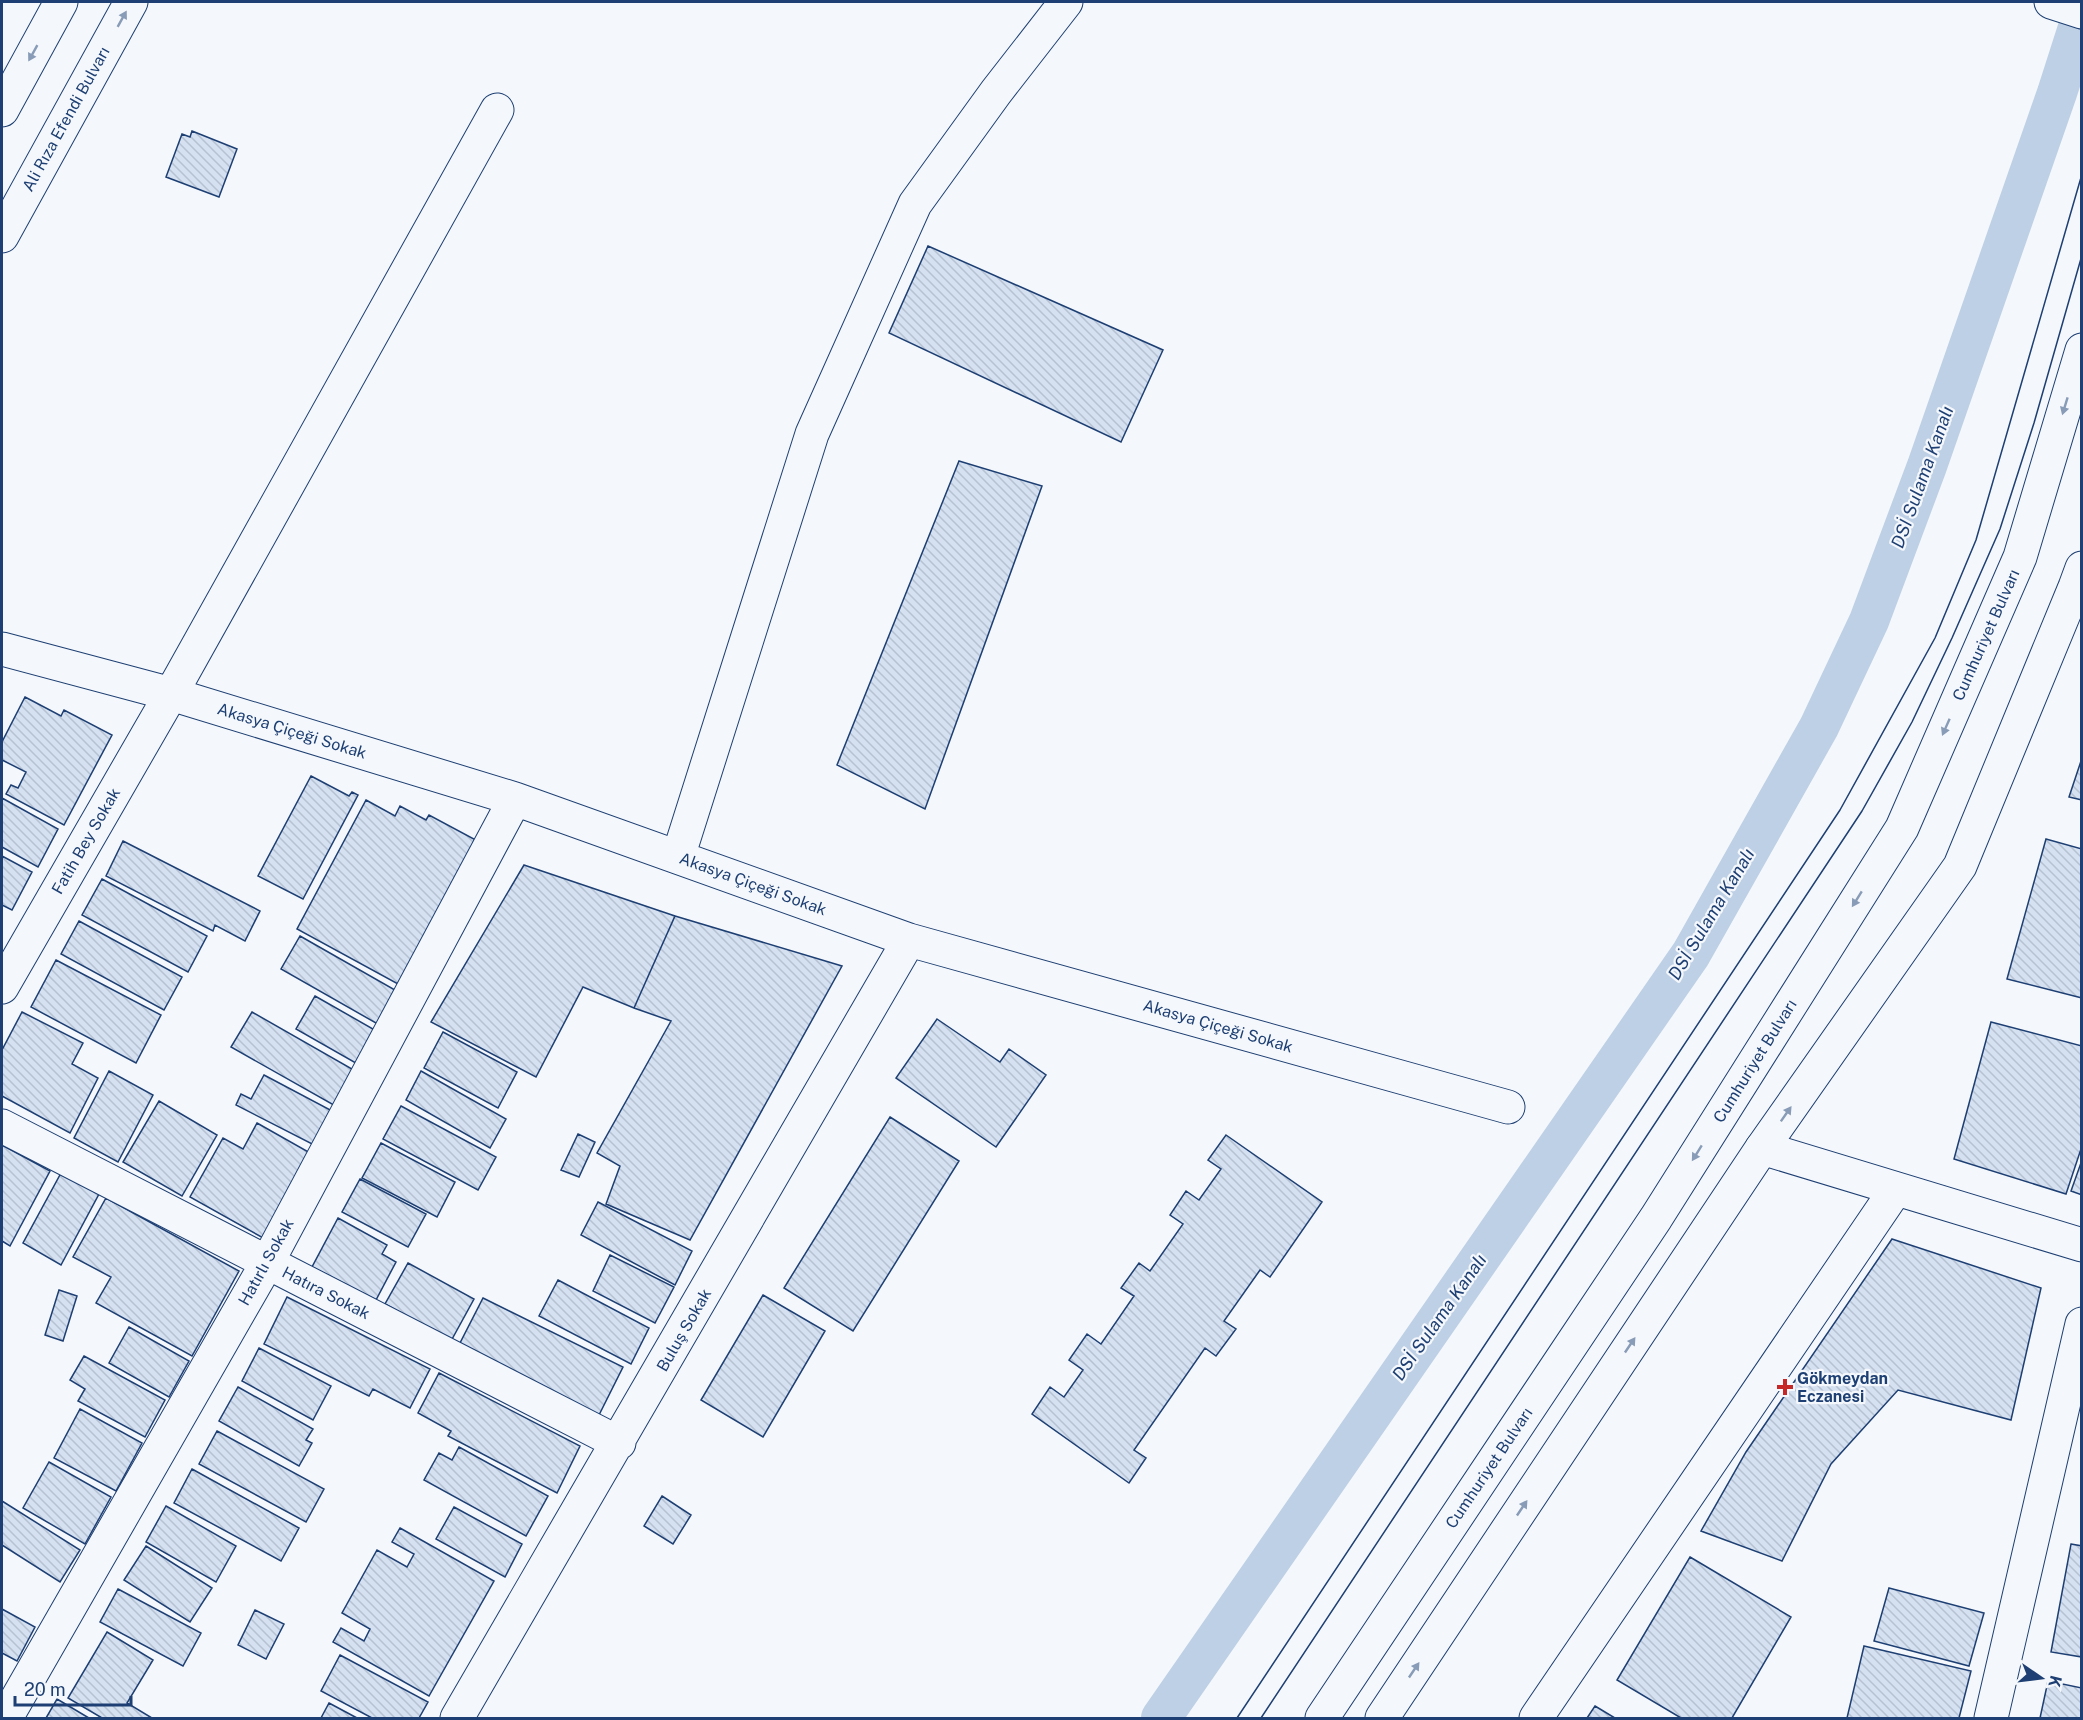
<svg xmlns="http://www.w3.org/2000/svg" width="2083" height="1720" viewBox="0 0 2083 1720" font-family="'Public Sans',sans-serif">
	<defs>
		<pattern id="building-back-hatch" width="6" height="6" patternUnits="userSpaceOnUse" patternTransform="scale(1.5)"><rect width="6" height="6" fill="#d5e0f0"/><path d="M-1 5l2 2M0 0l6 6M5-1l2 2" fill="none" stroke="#b6c1d1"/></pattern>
	</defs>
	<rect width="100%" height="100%" fill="#f4f7fb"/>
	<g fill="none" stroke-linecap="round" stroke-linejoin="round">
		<path stroke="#bed0e5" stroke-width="40" d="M1161,1718L1691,954L1819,727L1869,621L1927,466L2057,93L2082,15"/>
	</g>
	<path fill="url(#building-back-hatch)" stroke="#1d3f73" stroke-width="1.5" d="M192,131L237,149L219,197L166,177L182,134L190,137Z
		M928,246L1163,350L1121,442L889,333Z
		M959,461L1042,486L925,809L837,765Z
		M25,697L61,716L64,710L112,735L64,825L6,794L11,785L18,788L26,772L2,760V742Z
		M2082,758V800L2069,797Z
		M311,776L349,796L352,792L358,795L303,899L258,876Z
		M2,798L58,829L38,867L2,847Z
		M366,800L395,816L400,806L426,820L429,815L487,846L409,990L297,929Z
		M2046,839L2082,849V998L2007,979Z
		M123,841L260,911L245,941L215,925L213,931L106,876Z
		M2,856L32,872L12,910L2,905Z
		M524,865L675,916L634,1008L583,987L536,1077L431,1022Z
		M102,879L207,936L188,972L82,915Z
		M675,916L842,966L690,1240L606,1204L620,1166L597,1153L671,1021L634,1008Z
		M79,921L182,977L164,1010L61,954Z
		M300,936L402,994L383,1027L281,969Z
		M56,960L161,1015L136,1063L31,1007Z
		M315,996L380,1033L361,1066L296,1029Z
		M22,1012L83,1043L72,1064L98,1078L70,1133L2,1096V1050Z
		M252,1012L359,1073L339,1108L231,1047Z
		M937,1019L1000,1062L1009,1049L1046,1075L996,1147L896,1078Z
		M1991,1022L2082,1046V1146L2066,1194L1954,1159Z
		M443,1032L517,1072L498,1108L424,1068Z
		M109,1071L153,1095L118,1162L74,1138Z
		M421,1071L506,1119L490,1148L406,1100Z
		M264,1075L336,1113L318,1147L236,1105L241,1094L251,1099Z
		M159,1101L217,1135L182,1196L123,1162Z
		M401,1106L496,1157L478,1190L383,1139Z
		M890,1117L959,1161L853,1331L784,1288Z
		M257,1123L312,1154L265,1239L190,1197L223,1138L243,1149Z
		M578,1134L595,1142L579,1177L561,1170Z
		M1226,1135L1322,1202L1270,1277L1260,1270L1224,1321L1236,1329L1216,1356L1205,1348L1134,1450L1146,1458L1129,1483L1032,1414L1050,1387L1064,1397L1083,1370L1069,1360L1087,1334L1101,1344L1134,1296L1121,1288L1139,1263L1150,1271L1183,1224L1170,1215L1186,1191L1199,1200L1221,1169L1208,1160Z
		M381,1143L455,1182L437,1217L362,1178Z
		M2,1145L50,1171L10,1246L2,1241Z
		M2082,1160V1195L2071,1191Z
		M61,1173L99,1194L61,1265L23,1243Z
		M360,1179L426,1214L408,1247L342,1212Z
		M106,1198L239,1271L192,1356L96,1303L111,1277L73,1257Z
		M598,1202L692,1251L675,1285L581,1235Z
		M338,1218L387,1245L382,1254L396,1262L376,1300L312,1267Z
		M1892,1239L2041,1288L2011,1420L1898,1390L1831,1464L1782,1561L1701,1531L1746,1452Z
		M610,1255L674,1287L655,1323L593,1291Z
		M408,1263L474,1299L451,1341L385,1304Z
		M558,1280L649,1328L631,1364L539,1316Z
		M59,1290L77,1296L63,1341L45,1335Z
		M763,1295L825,1331L763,1437L701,1400Z
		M287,1297L430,1369L410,1408L373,1389L369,1396L264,1344Z
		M483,1298L623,1367L599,1415L459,1345Z
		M129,1327L189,1361L169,1397L109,1363Z
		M259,1348L331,1386L313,1420L242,1381Z
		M84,1356L165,1400L145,1437L78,1401L85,1389L70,1380Z
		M439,1373L580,1446L557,1493L448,1436L451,1431L418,1413Z
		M238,1387L313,1429L306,1440L312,1443L299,1466L219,1421Z
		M80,1409L142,1443L116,1491L54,1458Z
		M217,1431L324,1489L306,1522L199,1464Z
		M459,1447L548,1496L526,1536L424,1480L439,1453L452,1460Z
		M49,1462L111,1497L85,1544L23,1508Z
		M192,1469L299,1528L281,1561L174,1503Z
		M662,1496L691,1515L673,1544L644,1526Z
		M2,1501L80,1550L60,1582L2,1545Z
		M166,1506L236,1546L216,1582L146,1542Z
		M454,1507L522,1544L505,1577L436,1539Z
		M400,1528L494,1581L429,1696L333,1642L341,1628L364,1641L370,1629L342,1613L377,1550L407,1567L414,1554L392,1542Z
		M2071,1544L2082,1546V1657L2051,1652Z
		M146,1546L212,1588L190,1622L124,1580Z
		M1690,1557L1791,1617L1732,1718H1681L1617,1680Z
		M1889,1588L1984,1613L1969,1666L1874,1641Z
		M118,1589L201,1633L183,1666L100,1622Z
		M2,1609L35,1627L17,1661L2,1653Z
		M255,1610L284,1624L266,1659L238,1645Z
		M107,1632L153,1660L127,1703L152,1718H102L68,1698Z
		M1864,1646L1971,1671L1959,1718H1847Z
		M340,1655L428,1702L419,1718H372L321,1691Z
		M2048,1681L2082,1688V1718H2040Z
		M57,1699L89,1718H46Z
		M329,1703L357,1718H321Z
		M1595,1706L1615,1718H1587Z"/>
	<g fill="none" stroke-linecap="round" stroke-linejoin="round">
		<defs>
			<path id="street" d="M2,649L171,694L515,799L909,940L1508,1107
				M678,857L812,434L915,204L996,92L1066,2
				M2,987L171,694L497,110
				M2,1126L619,1443
				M1762,1148L2082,1245
				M6,1718L267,1263L515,799
				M457,1718L909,940
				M1536,1718L1896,1189
				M1991,1718L2082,1324"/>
			<path id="secondary" d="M2051,2L2082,12"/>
			<path id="primary" d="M2,110L61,2
				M2,236L131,2
				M1322,1718L1656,1218L1902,828L2020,557L2082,350
				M1382,1718L1762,1148L1960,866L2075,587L2082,568"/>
		</defs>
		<use href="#street" stroke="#1d3f73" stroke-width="35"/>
		<use href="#secondary" stroke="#1d3f73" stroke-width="35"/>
		<use href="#primary" stroke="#1d3f73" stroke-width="35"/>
		<use href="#street" stroke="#f4f7fb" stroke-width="33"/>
		<use href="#secondary" stroke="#f4f7fb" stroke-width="33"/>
		<use href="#primary" stroke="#f4f7fb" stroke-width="33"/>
		<path stroke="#1d3f73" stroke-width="1.5" d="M1237,1718L1840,810L1935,638L1976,540L2082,174
			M1261,1718L1862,811L1912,722L1952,638L2000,529L2034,423L2082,255"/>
	</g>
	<defs><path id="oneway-solid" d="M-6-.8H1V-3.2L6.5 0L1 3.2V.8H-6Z" transform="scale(1.5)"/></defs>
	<g fill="#889bb7">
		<use href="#oneway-solid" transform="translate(122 19) rotate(-61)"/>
		<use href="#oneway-solid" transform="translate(33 53) rotate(119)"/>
		<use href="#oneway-solid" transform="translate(2065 406) rotate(107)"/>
		<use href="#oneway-solid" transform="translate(1946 727) rotate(114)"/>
		<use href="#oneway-solid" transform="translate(1857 899) rotate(122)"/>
		<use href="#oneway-solid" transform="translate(1786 1114) rotate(-55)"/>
		<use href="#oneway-solid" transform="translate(1697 1153) rotate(122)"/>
		<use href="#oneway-solid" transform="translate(1630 1345) rotate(-56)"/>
		<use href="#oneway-solid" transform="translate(1522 1508) rotate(-56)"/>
		<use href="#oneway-solid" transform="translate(1414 1670) rotate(-56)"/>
	</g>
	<path fill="#c62828" stroke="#f4f7fb" stroke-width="2" d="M1782 1378h6v6h6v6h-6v6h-6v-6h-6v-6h6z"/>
	<g text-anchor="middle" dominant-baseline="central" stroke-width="4.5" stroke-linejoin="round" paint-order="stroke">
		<g font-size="16" fill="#1d3f73" stroke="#f4f7fb">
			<text transform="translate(66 119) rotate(-61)">Ali Rıza Efendi Bulvarı</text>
			<text transform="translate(1986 635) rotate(-66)">Cumhuriyet Bulvarı</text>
			<text transform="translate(292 731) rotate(17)">Akasya Çiçeği Sokak</text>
			<text transform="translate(86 841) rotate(-60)">Fatih Bey Sokak</text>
			<text transform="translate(753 884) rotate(20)">Akasya Çiçeği Sokak</text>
			<text transform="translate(1218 1026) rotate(16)">Akasya Çiçeği Sokak</text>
			<text transform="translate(1755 1061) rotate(-58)">Cumhuriyet Bulvarı</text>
			<text transform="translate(266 1262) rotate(-61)">Hatırlı Sokak</text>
			<text transform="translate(326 1293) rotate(27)">Hatıra Sokak</text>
			<text transform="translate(684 1330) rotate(-60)">Buluş Sokak</text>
			<text transform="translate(1489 1468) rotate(-56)">Cumhuriyet Bulvarı</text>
		</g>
		<g font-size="16" font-weight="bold" fill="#1d3f73" stroke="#f4f7fb" text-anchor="start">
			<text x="1797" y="1378">Gökmeydan<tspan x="1797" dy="18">Eczanesi</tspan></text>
		</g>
		<g font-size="18" font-style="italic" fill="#1d3f73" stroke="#f4f7fb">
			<text transform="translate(1922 477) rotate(-70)">DSİ Sulama Kanalı</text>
			<text transform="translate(1711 914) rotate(-59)">DSİ Sulama Kanalı</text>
			<text transform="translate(1439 1317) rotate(-55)">DSİ Sulama Kanalı</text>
		</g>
	</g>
	<rect width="2083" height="1720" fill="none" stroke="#1d3f73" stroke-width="6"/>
	<g transform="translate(2041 1678) rotate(104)" stroke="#f4f7fb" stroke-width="4.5" paint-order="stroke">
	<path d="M0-4.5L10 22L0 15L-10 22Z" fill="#1d3f73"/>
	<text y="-9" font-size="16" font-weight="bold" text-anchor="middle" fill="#1d3f73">K</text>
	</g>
	<path d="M15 1696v9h116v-9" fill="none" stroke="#1d3f73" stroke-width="3"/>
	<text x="24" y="1696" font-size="18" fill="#1d3f73" stroke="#f4f7fb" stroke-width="4.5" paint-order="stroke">20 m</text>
</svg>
